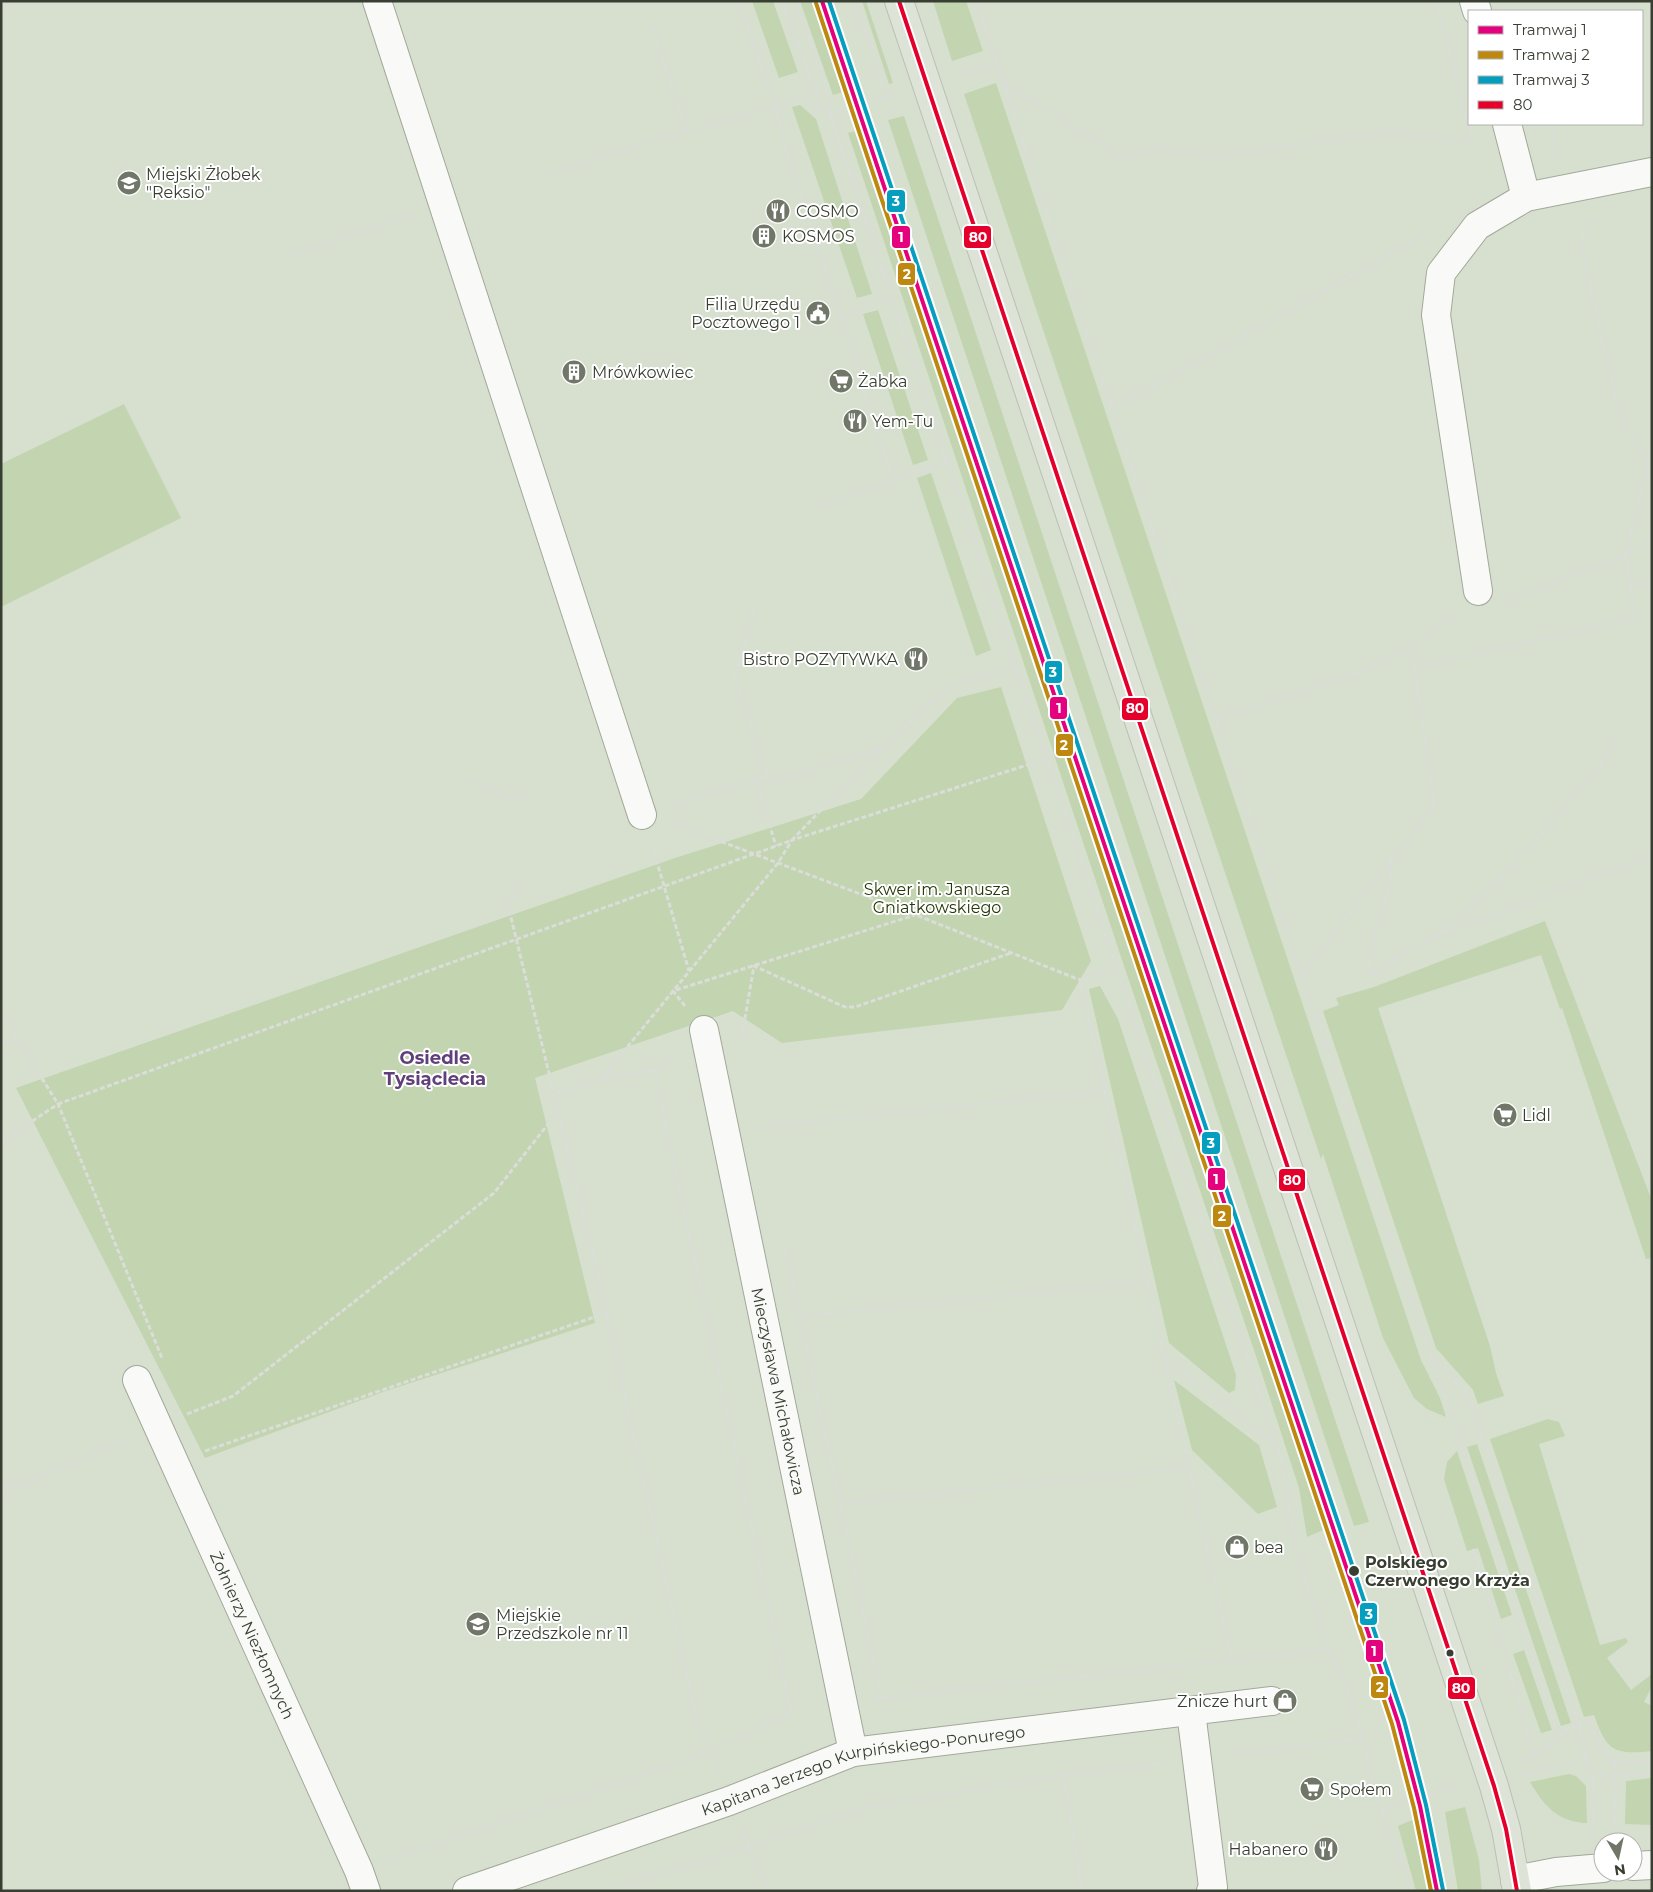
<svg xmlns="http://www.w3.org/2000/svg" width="1653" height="1892" viewBox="0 0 1653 1892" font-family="Montserrat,sans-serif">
	<rect width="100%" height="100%" fill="#d7e0ce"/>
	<path fill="#c3d4b1" d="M752,1H773L798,72L779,78Z
		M800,1H814L846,91L833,95Z
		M862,1H866L893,83L889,84Z
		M933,1H966L983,51L952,61Z
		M996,83L1421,1360L1440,1398L1446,1417L1427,1409L1414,1398L1383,1338L1323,1154L1321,1159L964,94Z
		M800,105L816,119L872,294L857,298L792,107Z
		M904,116L908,128L1369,1522L1354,1526L888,120Z
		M860,130L1323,1530L1307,1537L1299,1488L1262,1374L1122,960L848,133Z
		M878,310L928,460L913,465L863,314Z
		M124,404L181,518L1,607V464Z
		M931,473L991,650L976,656L917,478Z
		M1001,687L1091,961L1062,1010L782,1043L733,1011L535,1078L595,1323L386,1391L205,1458L16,1088L678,857L861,799L957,698Z
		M1545,921L1652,1201V1258L1646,1259L1562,1008L1560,1009L1541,955L1378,1008L1490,1346L1496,1373L1504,1396L1478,1404L1473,1390L1436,1348L1323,1011L1339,1005L1336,998L1374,987Z
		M1100,986L1118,1019L1236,1375L1235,1390L1229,1393L1169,1343L1089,989Z
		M1174,1380L1259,1445L1277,1507L1258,1514L1192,1450Z
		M1548,1419L1559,1422L1565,1436L1539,1444L1600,1645L1626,1638L1628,1642L1607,1658L1631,1690L1652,1674V1686L1644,1702L1652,1706V1751C1613,1755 1607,1751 1594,1715L1584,1717L1490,1439Z
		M1477,1444L1571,1723L1561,1726L1467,1447Z
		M1457,1451L1512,1615L1501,1619L1478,1548L1467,1551L1444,1479L1447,1462Z
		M1524,1650L1552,1730L1541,1733L1513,1654Z
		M1569,1774L1576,1776L1586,1786L1587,1823C1558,1822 1544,1806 1530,1782Z
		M1652,1778V1825L1625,1824L1626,1781Z
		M1465,1807L1479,1860L1482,1891H1458L1445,1812Z
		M1415,1819L1432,1891H1416L1398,1826Z"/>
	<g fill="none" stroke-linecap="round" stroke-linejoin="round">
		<defs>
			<g id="minor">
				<path d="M377,1L642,815"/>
				<path d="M1474,1L1477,11"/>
				<path d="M1507,124L1526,197"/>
				<path d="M1478,591L1436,315L1441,273L1477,226L1526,197L1652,172"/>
				<path id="s1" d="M704,1030L853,1752"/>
				<path id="s2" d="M137,1380L359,1871L366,1891"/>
				<path d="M1191,1712L1213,1887L1211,1891"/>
				<path d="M1633,1866L1652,1865"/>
				<path d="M1515,1880L1556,1872L1603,1868"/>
				<path id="s3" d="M467,1891L729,1801L853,1752L1272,1701"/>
			</g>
			<path id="major" d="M899,1L1494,1786L1506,1829L1517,1891"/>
		</defs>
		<use href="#minor" stroke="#a2a89a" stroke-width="30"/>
		<use href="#major" stroke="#babfb6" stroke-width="30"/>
		<path stroke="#daddd8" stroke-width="3" stroke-dasharray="5 2.5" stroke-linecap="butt" d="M739,1L775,106L784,141L893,480
			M782,1L821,106
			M795,1C805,31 831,86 830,115L947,462L1282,1464L1296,1550L1330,1649L1351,1697L1363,1738L1376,1797L1406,1872L1409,1891
			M855,1L887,97
			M977,1L1410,1298L1445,1394L1559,1737
			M1436,1L1473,143L1478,149
			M1519,1L1522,11
			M652,27L687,131
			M957,75L997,63
			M1004,83L1128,160L1154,148L1218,156L1396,131L1473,143
			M830,115L896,94
			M1550,124L1559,157
			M552,173L687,131L801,99L821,108L829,115
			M293,255L412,216
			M842,317L892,297
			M1112,407L1174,375L1431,231
			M808,508L947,462
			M1631,585L1652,579
			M1509,600L1626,554L1652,537
			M754,611L735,676L767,776
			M1414,668L1635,618L1626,554L1649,460L1630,435L1617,404L1581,244L1591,217
			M1216,718L1337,681L1402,654L1411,646L1443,623L1460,617
			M756,780L776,846
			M467,781L514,799L536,793
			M673,806L767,776L770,784L880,748
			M672,823L916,915L1080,980L1116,968
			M652,845L689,971
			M1390,862L1392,878L1374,936L1369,973L1372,976L1405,950L1439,935L1652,856
			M521,884L508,905L595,1262L699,1730L713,1750L719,1770
			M1440,934L1509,870L1598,771L1613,744L1622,731
			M1302,974L1435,805L1411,646
			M1080,980L1232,1661
			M685,1006L673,991L915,915
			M1,1014L18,1040L1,1043
			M18,1040L58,1104L776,846L792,840L881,748L949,688L1015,666
			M741,1041L754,966L845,1007H855L1011,953
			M602,1079L654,1070L676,1052
			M555,1094L601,1079L778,863L792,840L1046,759
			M759,1127L1105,1091
			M1,1142L58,1104L162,1358
			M785,1247L882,1699
			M800,1316L1147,1281
			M1165,1358L1274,1443
			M1433,1358L1468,1396L1491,1460L1578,1724L1594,1787L1593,1838
			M187,1414L233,1396L494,1193L559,1110
			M205,1451L606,1313
			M1,1490L37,1478L128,1438
			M840,1503L1189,1468
			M1473,1549L1499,1631L1533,1755
			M875,1699L1330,1649
			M1230,1755L1363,1738
			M1521,1760L1544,1750L1566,1730L1590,1720C1596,1736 1601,1759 1621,1763C1629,1765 1643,1761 1652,1760
			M1612,1760L1616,1782L1614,1827
			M1064,1775L1082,1891
			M1524,1776L1586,1757
			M1592,1776L1652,1774
			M1381,1810L1459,1786
			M741,1830L768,1891
			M390,1860L713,1750L791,1712L654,1070
			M603,1891L749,1847L864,1808L1064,1775L1164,1763"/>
		<use href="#minor" stroke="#f9faf8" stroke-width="28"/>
		<use href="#major" stroke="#dee3d7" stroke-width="28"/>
		<defs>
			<path id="bus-1" d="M899,1L1494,1786L1506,1829L1517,1891"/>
		</defs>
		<use href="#bus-1" stroke="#fff" stroke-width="8"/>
		<use href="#bus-1" stroke="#e4002b" stroke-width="4"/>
		<defs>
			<path id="tram-1" d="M822,1L1398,1722L1420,1806L1437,1891"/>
			<path id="tram-2" d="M816,3L1392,1724L1414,1808L1431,1891"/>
			<path id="tram-3" d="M829,1L1404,1720L1426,1805L1443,1890"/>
		</defs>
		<use href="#tram-1" stroke="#fff" stroke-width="8"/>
		<use href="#tram-2" stroke="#fff" stroke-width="8"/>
		<use href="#tram-3" stroke="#fff" stroke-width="8"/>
		<use href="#tram-1" stroke="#e5007d" stroke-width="4"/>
		<use href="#tram-2" stroke="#be870f" stroke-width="4"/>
		<use href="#tram-3" stroke="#069ebe" stroke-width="4"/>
	</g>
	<defs>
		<symbol id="school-disc" viewBox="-11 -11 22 22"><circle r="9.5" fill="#707769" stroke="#fff"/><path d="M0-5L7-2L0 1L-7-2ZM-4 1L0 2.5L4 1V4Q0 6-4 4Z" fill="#fff"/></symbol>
		<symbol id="restaurant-disc" viewBox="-11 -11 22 22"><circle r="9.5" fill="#707769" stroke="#fff"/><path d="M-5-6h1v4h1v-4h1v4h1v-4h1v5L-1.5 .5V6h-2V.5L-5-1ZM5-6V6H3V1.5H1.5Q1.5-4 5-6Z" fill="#fff"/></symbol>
		<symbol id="building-disc" viewBox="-11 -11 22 22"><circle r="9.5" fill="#707769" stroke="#fff"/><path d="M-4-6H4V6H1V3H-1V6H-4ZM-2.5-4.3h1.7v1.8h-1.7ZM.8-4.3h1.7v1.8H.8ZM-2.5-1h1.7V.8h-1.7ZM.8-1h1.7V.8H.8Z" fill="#fff"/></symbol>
		<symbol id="civic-disc" viewBox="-11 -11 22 22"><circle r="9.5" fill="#707769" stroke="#fff"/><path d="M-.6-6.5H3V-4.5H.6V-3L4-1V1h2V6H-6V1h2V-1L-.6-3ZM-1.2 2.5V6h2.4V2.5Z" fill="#fff"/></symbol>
		<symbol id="supermarket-disc" viewBox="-11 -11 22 22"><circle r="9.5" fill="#707769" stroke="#fff"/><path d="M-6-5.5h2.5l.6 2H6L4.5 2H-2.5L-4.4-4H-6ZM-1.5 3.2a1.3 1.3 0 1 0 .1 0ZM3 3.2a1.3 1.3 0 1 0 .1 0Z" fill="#fff"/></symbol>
		<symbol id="shop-disc" viewBox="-11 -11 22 22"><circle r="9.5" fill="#707769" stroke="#fff"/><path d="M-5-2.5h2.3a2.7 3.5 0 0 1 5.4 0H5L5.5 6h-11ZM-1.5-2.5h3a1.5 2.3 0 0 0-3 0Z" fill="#fff"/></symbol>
	</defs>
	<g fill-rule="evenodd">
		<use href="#school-disc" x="115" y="169" width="28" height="28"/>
		<use href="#restaurant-disc" x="764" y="197" width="28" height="28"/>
		<use href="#building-disc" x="750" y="222" width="28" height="28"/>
		<use href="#civic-disc" x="804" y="299" width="28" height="28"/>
		<use href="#building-disc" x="560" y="358" width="28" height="28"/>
		<use href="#supermarket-disc" x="827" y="367" width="28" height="28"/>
		<use href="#restaurant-disc" x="841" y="407" width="28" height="28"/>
		<use href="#restaurant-disc" x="902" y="645" width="28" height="28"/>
		<use href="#supermarket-disc" x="1491" y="1101" width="28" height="28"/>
		<use href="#shop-disc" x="1223" y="1533" width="28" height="28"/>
		<use href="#school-disc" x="464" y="1610" width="28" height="28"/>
		<use href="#shop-disc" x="1271" y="1687" width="28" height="28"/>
		<use href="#supermarket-disc" x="1298" y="1775" width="28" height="28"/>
		<use href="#restaurant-disc" x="1312" y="1835" width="28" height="28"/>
	</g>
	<g fill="#383f32" stroke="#fff" stroke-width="2">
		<circle cx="1354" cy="1571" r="6"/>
		<circle cx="1450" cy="1653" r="4.5"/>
	</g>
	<g text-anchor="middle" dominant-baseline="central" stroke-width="4" stroke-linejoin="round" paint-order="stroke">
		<g font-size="16" fill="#383f32" stroke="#fff" text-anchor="start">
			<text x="146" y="174">Miejski Żłobek<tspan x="146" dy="18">"Reksio"</tspan></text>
			<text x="796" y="211">COSMO</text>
			<text x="782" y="236">KOSMOS</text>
			<text x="800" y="304" text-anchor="end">Filia Urzędu<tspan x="800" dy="18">Pocztowego 1</tspan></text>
			<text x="592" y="372">Mrówkowiec</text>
			<text x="858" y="381">Żabka</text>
			<text x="872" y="421">Yem-Tu</text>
			<text x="898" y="659" text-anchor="end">Bistro POZYTYWKA</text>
			<text x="1522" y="1115">Lidl</text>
			<text x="1254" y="1547">bea</text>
			<text x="496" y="1615">Miejskie<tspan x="496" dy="18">Przedszkole nr 11</tspan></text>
			<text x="1268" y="1701" text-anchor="end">Znicze hurt</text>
			<text x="1330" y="1789">Społem</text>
			<text x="1308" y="1849" text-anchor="end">Habanero</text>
		</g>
		<g font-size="16" fill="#263808" stroke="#fff">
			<text x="937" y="889">Skwer im. Janusza<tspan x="937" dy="18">Gniatkowskiego</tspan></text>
		</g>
		<g font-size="16" fill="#383f32" stroke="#fff">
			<text stroke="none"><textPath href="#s1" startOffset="369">Mieczysława Michałowicza</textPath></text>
			<text stroke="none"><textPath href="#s2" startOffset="280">Żołnierzy Niezłomnych</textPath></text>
			<text stroke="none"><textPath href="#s3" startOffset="416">Kapitana Jerzego Kurpińskiego-Ponurego</textPath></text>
		</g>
		<g font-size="16" font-weight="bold" fill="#383f32" stroke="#fff" text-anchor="start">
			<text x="1365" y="1562">Polskiego<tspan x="1365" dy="18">Czerwonego Krzyża</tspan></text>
		</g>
		<g font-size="18" font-weight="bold" fill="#603f7a" stroke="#fff">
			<text x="435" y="1058">Osiedle<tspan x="435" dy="21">Tysiąclecia</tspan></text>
		</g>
	</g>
	<g stroke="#fff" stroke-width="2">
		<rect x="886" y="189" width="20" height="24" rx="5" fill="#069ebe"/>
		<rect x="891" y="225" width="20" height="24" rx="5" fill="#e5007d"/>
		<rect x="963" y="225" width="29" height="24" rx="5" fill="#e4002b"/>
		<rect x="897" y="262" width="19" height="24" rx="5" fill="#be870f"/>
		<rect x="1044" y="660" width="19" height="24" rx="5" fill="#069ebe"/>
		<rect x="1049" y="696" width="19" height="24" rx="5" fill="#e5007d"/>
		<rect x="1121" y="697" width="28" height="24" rx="5" fill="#e4002b"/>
		<rect x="1055" y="733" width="19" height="24" rx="5" fill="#be870f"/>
		<rect x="1201" y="1131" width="20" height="24" rx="5" fill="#069ebe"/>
		<rect x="1207" y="1167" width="19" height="24" rx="5" fill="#e5007d"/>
		<rect x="1278" y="1168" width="28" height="24" rx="5" fill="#e4002b"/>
		<rect x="1212" y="1204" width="20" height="24" rx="5" fill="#be870f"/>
		<rect x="1359" y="1602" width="19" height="24" rx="5" fill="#069ebe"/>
		<rect x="1365" y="1639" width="19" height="24" rx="5" fill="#e5007d"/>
		<rect x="1370" y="1675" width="19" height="24" rx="5" fill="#be870f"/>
		<rect x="1447" y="1676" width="29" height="24" rx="5" fill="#e4002b"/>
	</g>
	<g font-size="14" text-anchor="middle" font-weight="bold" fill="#fff">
		<text x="896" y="206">3</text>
		<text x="901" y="242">1</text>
		<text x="978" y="242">80</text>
		<text x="907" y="279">2</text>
		<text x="1053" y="677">3</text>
		<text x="1059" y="713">1</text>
		<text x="1135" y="713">80</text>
		<text x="1064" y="750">2</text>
		<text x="1211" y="1148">3</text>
		<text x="1216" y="1184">1</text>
		<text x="1292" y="1185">80</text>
		<text x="1222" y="1221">2</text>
		<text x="1369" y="1619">3</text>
		<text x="1374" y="1656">1</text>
		<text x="1380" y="1692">2</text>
		<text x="1461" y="1693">80</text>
	</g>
	<rect width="1653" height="1892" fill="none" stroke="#383f32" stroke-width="5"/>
	<rect x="1468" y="10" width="175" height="115" fill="#ffffff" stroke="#afb2ad"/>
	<rect x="1478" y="26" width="25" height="8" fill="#e5007d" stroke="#afb2ad"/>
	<text x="1513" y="35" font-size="15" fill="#383f32">Tramwaj 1</text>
	<rect x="1478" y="51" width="25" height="8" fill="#be870f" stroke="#afb2ad"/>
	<text x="1513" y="60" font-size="15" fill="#383f32">Tramwaj 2</text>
	<rect x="1478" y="76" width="25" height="8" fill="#069ebe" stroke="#afb2ad"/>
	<text x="1513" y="85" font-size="15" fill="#383f32">Tramwaj 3</text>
	<rect x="1478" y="101" width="25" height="8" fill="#e4002b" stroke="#afb2ad"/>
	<text x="1513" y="110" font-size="15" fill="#383f32">80</text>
	<g transform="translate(1618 1857) rotate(171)"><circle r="24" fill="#ffffff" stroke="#afb2ad"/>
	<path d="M0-4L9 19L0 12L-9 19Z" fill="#707769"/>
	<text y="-8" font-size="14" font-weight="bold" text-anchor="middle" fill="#383f32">N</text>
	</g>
</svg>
